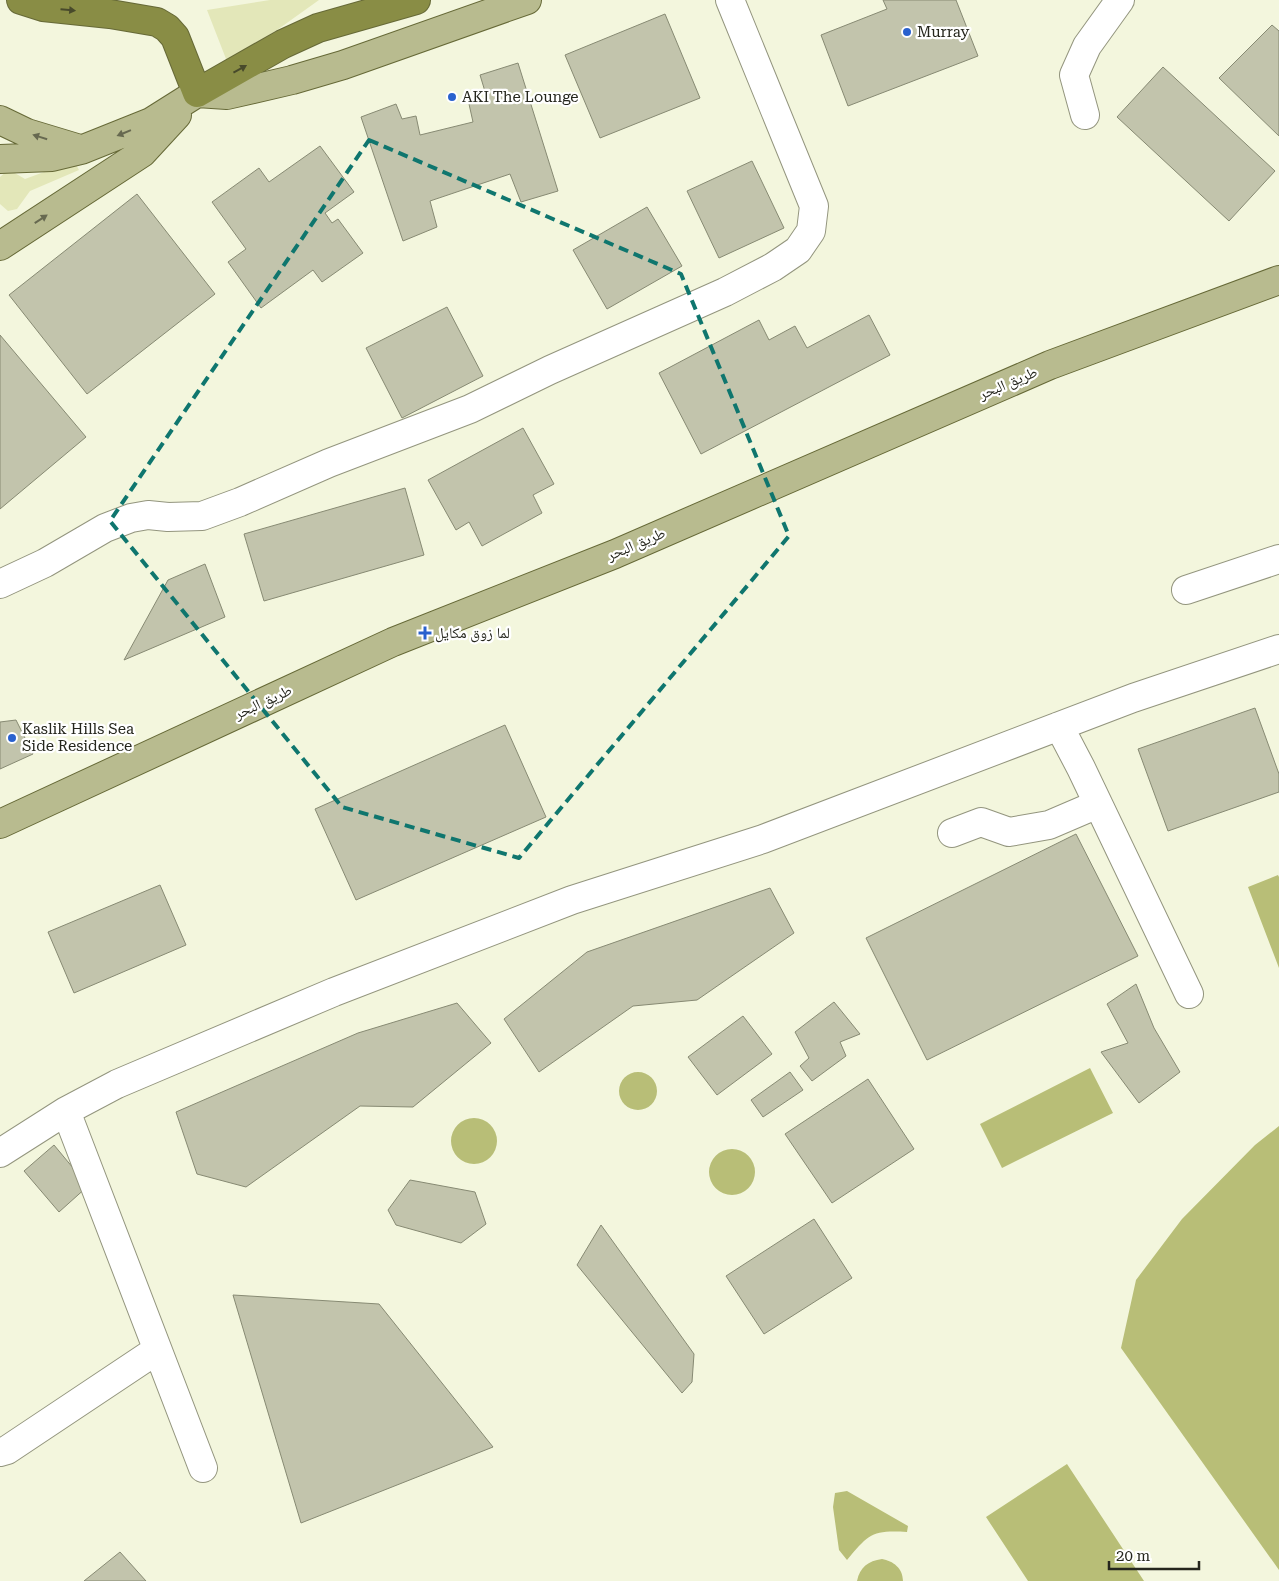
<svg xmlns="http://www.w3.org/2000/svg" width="1279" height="1581" viewBox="0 0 1279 1581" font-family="'Roboto Serif','Noto Naskh Arabic',serif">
	<rect width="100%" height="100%" fill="#f3f6dd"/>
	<path fill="#e3e7b9" d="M270,0H319L277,30L238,55L228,64L207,10Z
		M74,161L79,170L30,191L17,209L8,211L0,204V177L8,170L13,172L25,179Z"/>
	<path fill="#b8be77" d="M1278,875L1279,877V968L1248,887Z
		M1090,1068L1113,1113L1002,1168L980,1124Z
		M619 1091a19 19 0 1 1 38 0a19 19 0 1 1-38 0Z
		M451 1141a23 23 0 1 1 46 0a23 23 0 1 1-46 0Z
		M1279,1126V1570L1121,1348L1136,1280L1182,1219L1255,1145Z
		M709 1172a23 23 0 1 1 46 0a23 23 0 1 1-46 0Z
		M1067,1464L1144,1581H1028L986,1517Z
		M847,1491L908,1526L907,1532C872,1530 869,1534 847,1560L839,1550L833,1507L835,1493Z
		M882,1559C893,1561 903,1568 903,1581H857C860,1567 868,1561 882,1559Z"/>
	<path fill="#c2c4ac" stroke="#878a73" d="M883,0H956L978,56L848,106L821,35L887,9Z
		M665,14L700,98L600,138L565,55Z
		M1272,25L1279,31V136L1219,78Z
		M518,63L558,191L521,202L510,174L430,201L437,227L403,241L361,117L396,104L402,119L416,116L420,135L473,122L469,104L487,98L480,75Z
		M1163,67L1275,171L1229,221L1117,117Z
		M320,146L354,192L325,213L332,223L338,219L363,253L322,282L313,270L261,308L228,262L246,249L212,202L259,168L269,182Z
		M752,161L784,228L719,258L687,191Z
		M137,194L215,294L87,394L9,295Z
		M647,207L682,266L607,309L573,250Z
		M447,307L483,376L402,418L366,348Z
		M869,315L890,355L701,454L659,373L759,320L769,340L795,326L807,348Z
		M0,335L86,437L0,509Z
		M523,428L554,484L533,495L542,513L482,546L469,522L456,530L428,480Z
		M405,488L424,555L264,601L244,534Z
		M205,564L225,617L124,660L168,580Z
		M1255,708L1279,774V792L1168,831L1138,749Z
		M16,720L33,754L0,769V722Z
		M505,725L546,817L356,900L315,809Z
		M1076,834L1138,956L927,1060L866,938Z
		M160,885L186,945L74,993L48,932Z
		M770,888L794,933L697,1000L633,1006L539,1072L504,1019L587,952Z
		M1136,984L1154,1028L1180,1072L1139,1103L1101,1052L1128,1043L1107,1004Z
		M834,1002L860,1034L840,1042L846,1056L812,1081L800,1066L809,1058L795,1032Z
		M457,1003L491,1043L413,1107L360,1106L246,1187L197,1174L176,1112L358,1033Z
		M743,1016L772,1054L717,1095L688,1057Z
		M790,1072L803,1090L763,1117L751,1100Z
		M868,1079L914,1149L832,1203L785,1134Z
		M54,1145L88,1186L59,1212L24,1171Z
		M410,1180L475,1192L486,1224L461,1243L396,1225L388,1210Z
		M814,1219L852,1278L764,1334L726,1276Z
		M601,1225L694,1354L692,1382L682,1393L577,1265Z
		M233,1295L379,1304L493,1447L301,1523Z
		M120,1552L146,1581H84Z"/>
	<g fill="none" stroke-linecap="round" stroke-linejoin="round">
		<defs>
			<path id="minor" d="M1085,115L1074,75L1087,46L1120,0
				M0,584L45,563L105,528L131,518L148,515L168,517L202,516L240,502L329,463L470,409L550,370L725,292L773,267L798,250L811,231L814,206L730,0
				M1186,590L1279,559
				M1059,726L1081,768L1189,994
				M952,833L981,822L1009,832L1049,825L1098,804
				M66,1111L203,1468
				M0,1153L66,1111L117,1084L334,992L572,900L763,839L1133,698L1279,649
				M0,1452L7,1450L157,1350"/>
			<path id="major" d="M0,120L27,133L80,149
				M0,159L52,157L81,150L151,122L197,93L227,95L292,80L343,65L527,0
				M0,246L142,153L177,115
				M0,824L393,642L615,554L1050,365L1279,280"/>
			<path id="highway" d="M21,0L43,7L110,14L157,22L167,28L175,37L197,93L283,44L318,28L416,0"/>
		</defs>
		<use href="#minor" stroke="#93957e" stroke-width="30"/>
		<use href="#major" stroke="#666937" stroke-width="30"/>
		<use href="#highway" stroke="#666937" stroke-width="30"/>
		<use href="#minor" stroke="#fff" stroke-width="28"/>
		<use href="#major" stroke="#b8bb8f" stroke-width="28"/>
		<use href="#highway" stroke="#898d45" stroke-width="28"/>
	</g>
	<defs><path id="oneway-solid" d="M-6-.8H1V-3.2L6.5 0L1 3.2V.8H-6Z" transform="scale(1.25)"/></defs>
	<g fill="#484a2b">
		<use href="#oneway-solid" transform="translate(68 10) rotate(5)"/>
		<use href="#oneway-solid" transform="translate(240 69) rotate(-29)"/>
	</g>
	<g fill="#676950">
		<use href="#oneway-solid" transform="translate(124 133) rotate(158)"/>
		<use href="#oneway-solid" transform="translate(40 137) rotate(-163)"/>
		<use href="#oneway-solid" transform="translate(41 219) rotate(-33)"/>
	</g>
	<path fill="none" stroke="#0f766e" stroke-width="4" stroke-dasharray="10 6" stroke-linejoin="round" d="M369,140L681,274L789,536L519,858L342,807L110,521Z"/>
	<g fill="#2961ce" stroke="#fff" stroke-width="2">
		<circle cx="907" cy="32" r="5"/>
		<circle cx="452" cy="97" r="5"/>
		<path d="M422.5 625.5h5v5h5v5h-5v5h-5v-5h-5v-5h5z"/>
		<circle cx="12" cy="738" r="5"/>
	</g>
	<g text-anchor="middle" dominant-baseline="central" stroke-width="4.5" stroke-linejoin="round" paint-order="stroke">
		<g font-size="15" fill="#25261d" stroke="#fff" text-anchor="start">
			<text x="917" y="32">Murray</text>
			<text x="462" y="97">AKI The Lounge</text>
			<text x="435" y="633">لما زوق مكايل</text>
			<text x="22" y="729">Kaslik Hills Sea<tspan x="22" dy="17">Side Residence</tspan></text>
		</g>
		<g font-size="15" fill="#25261d" stroke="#fff">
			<text transform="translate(1008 383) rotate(-23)">طريق البحر</text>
			<text transform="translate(636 544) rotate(-23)">طريق البحر</text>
			<text transform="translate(263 702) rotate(-25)">طريق البحر</text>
		</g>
	</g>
	<path d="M1109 1561v8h90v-8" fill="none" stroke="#25261d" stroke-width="2.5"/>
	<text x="1116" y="1561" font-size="15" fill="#25261d" stroke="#ffffff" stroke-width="4" paint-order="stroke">20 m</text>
</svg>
